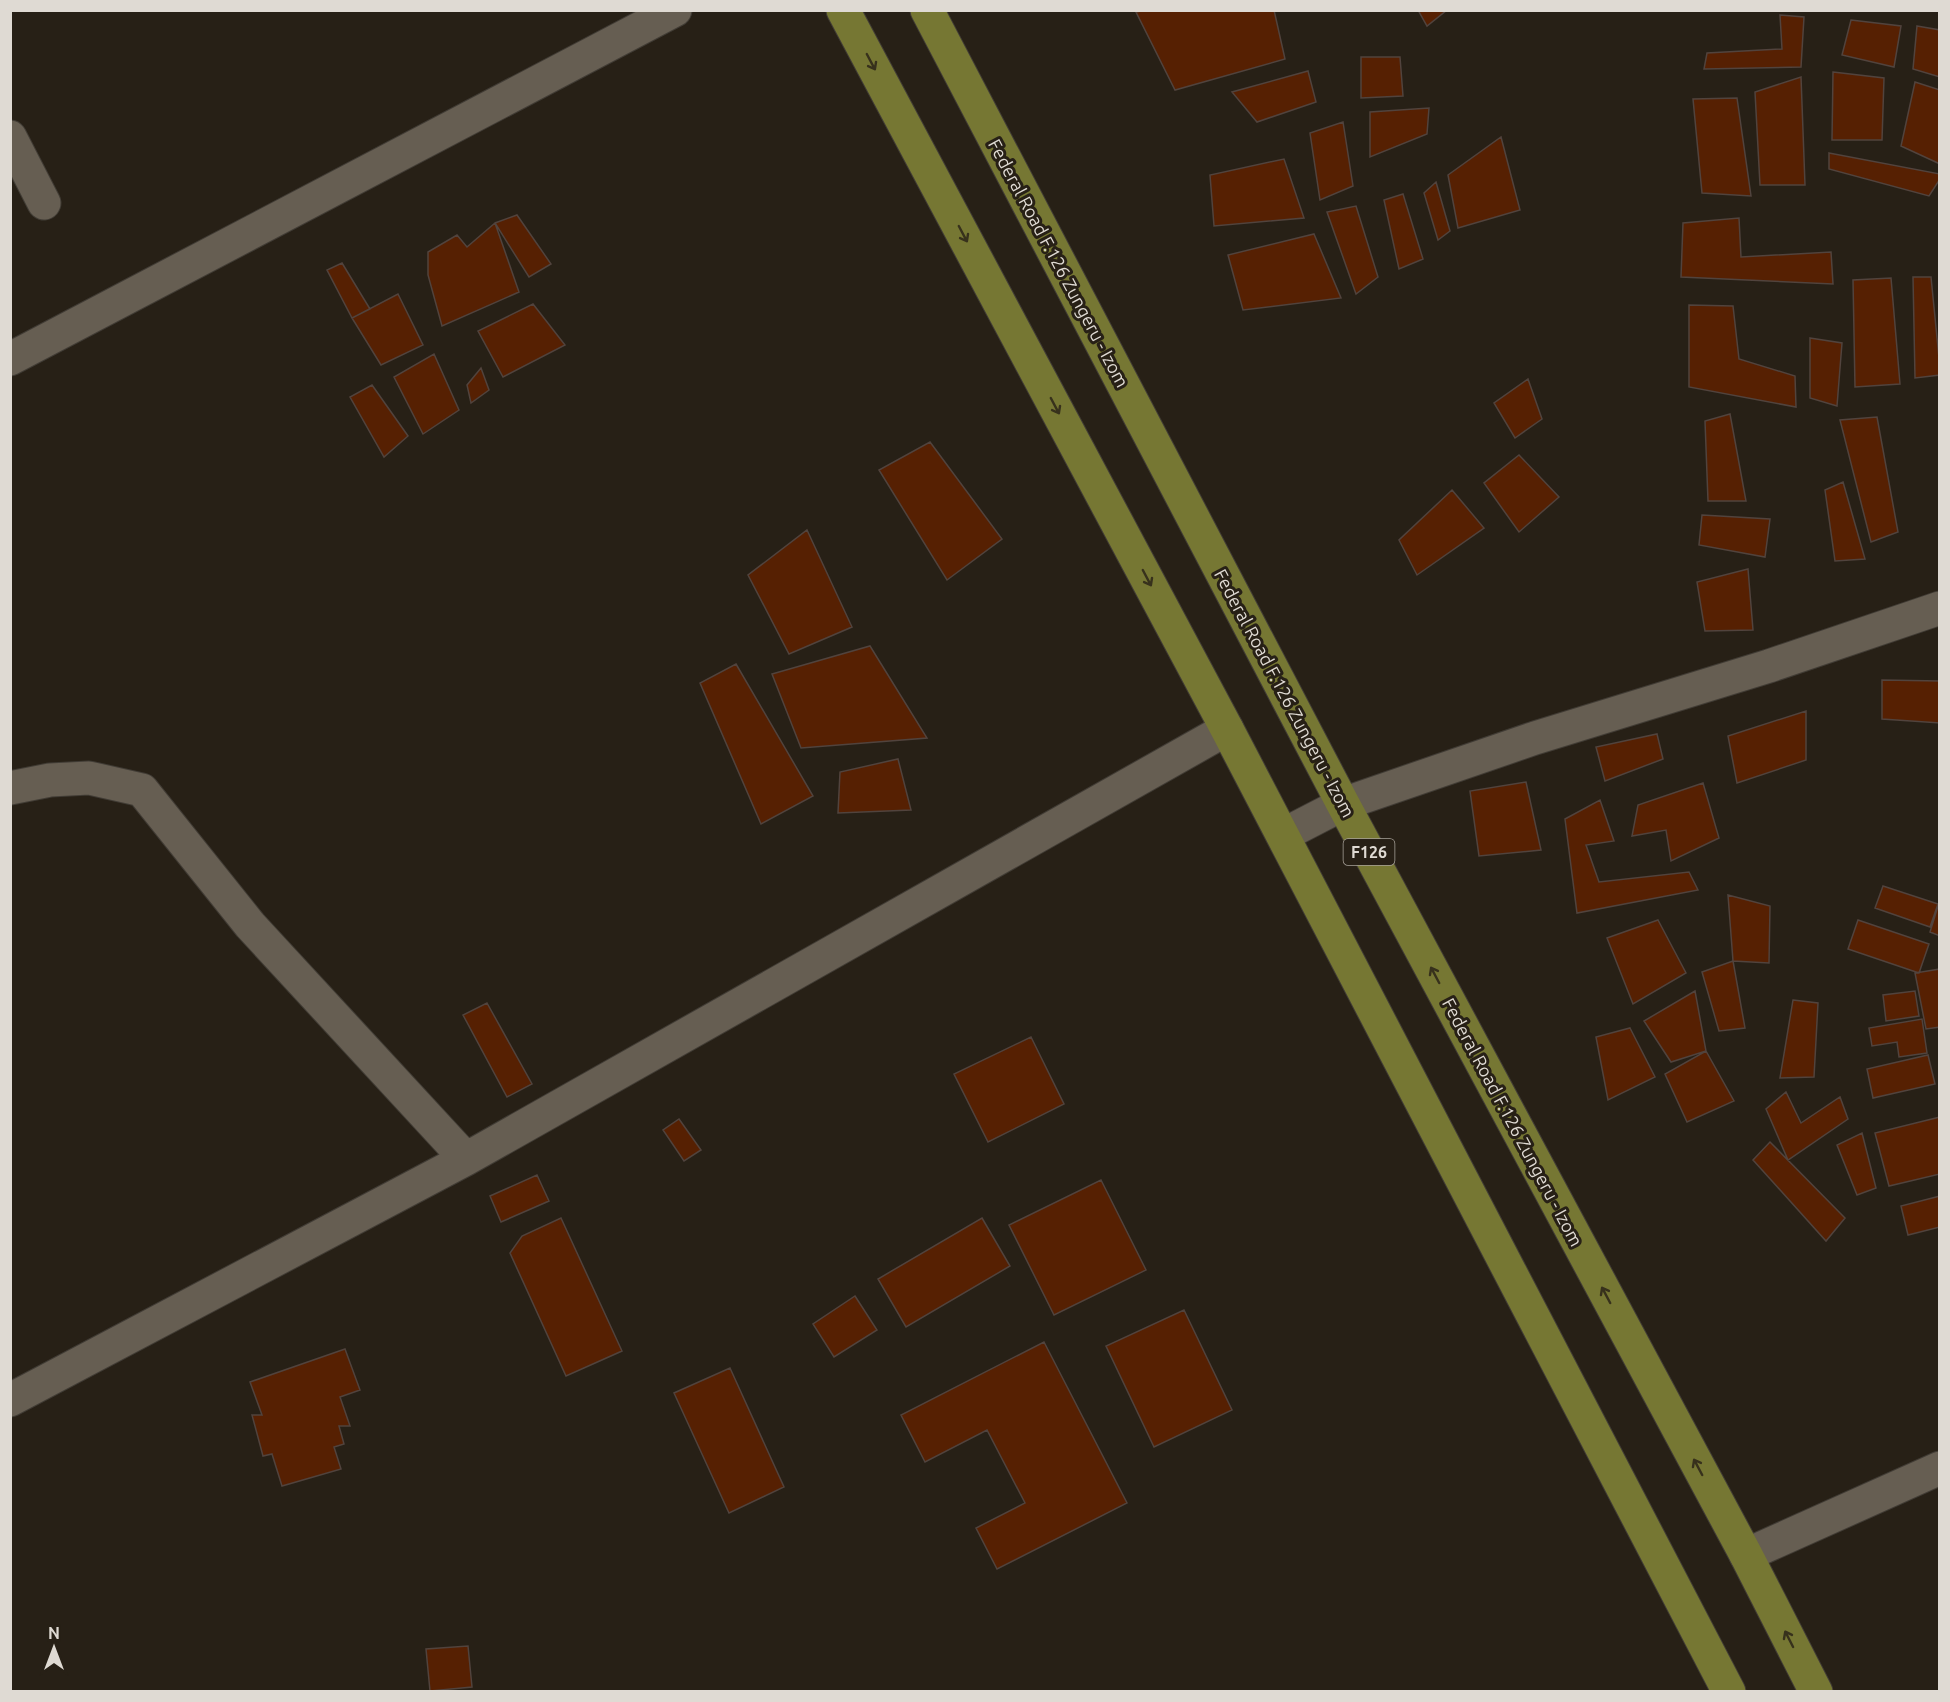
<svg xmlns="http://www.w3.org/2000/svg" width="1950" height="1702" viewBox="0 0 1950 1702" font-family="Ubuntu,sans-serif">
	<rect width="100%" height="100%" fill="#272016"/>
	<path fill="#562002" stroke="#51433d" stroke-width="1.5" d="M1146,10H1274L1285,59L1175,90L1136,12Z
		M1418,10H1447L1427,26Z
		M1780,15L1804,17L1801,67L1704,69L1707,53L1782,49Z
		M1851,20L1901,26L1894,67L1842,55Z
		M1917,26L1940,30V77L1913,69Z
		M1361,57H1400L1403,96L1361,98Z
		M1308,71L1316,102L1257,122L1232,92Z
		M1833,72L1884,78L1882,140H1832Z
		M1801,77L1805,185H1760L1755,92Z
		M1915,82L1940,90V164L1901,146Z
		M1737,98L1751,196L1702,193L1693,99Z
		M1429,108L1427,134L1370,157V112Z
		M1343,122L1353,186L1320,200L1310,133Z
		M1501,137L1520,210L1458,228L1448,175Z
		M1829,153L1940,174V179L1929,196L1829,169Z
		M1284,159L1304,218L1214,226L1210,175Z
		M1436,182L1450,231L1438,240L1424,193Z
		M1403,194L1423,259L1399,269L1384,200Z
		M1356,206L1378,277L1356,294L1327,212Z
		M517,215L551,264L529,277L495,223Z
		M1739,218L1741,257L1831,252L1833,284L1681,277L1683,223Z
		M495,223L519,292L442,326L428,275V252L457,235L467,247Z
		M1314,234L1341,298L1243,310L1228,255Z
		M342,263L370,309L352,318L327,270Z
		M1913,277H1931L1940,368V375L1915,378Z
		M1891,278L1900,384L1855,387L1853,280Z
		M398,294L423,345L381,365L352,318Z
		M533,304L565,345L503,377L478,331Z
		M1689,305L1733,306L1739,359L1795,376L1796,407L1689,387Z
		M1810,338L1842,343L1837,406L1810,398Z
		M434,354L459,410L423,434L394,377Z
		M481,368L489,390L471,403L467,385Z
		M1528,379L1542,419L1515,438L1494,403Z
		M372,385L408,436L384,457L350,397Z
		M1730,414L1746,501H1708L1705,421Z
		M1877,417L1898,532L1871,542L1840,420Z
		M930,442L1002,539L947,580L879,470Z
		M1519,455L1559,497L1519,532L1484,483Z
		M1843,482L1865,559L1835,561L1825,490Z
		M1452,490L1484,528L1417,575L1399,540Z
		M1702,515L1770,519L1765,557L1699,545Z
		M807,530L852,627L789,654L748,575Z
		M1748,569L1753,630L1705,631L1697,582Z
		M870,646L927,738L801,748L772,674Z
		M736,664L813,796L761,824L700,683Z
		M1882,680L1940,681V723L1882,719Z
		M1806,711V760L1737,783L1728,736Z
		M1657,734L1663,759L1605,781L1596,747Z
		M898,759L911,810L838,813L840,772Z
		M1526,782L1541,850L1479,856L1470,791Z
		M1703,783L1719,838L1671,861L1666,830L1632,836L1638,805Z
		M1600,800L1614,841L1586,845L1599,882L1689,872L1698,890L1577,913L1565,819Z
		M1883,886L1938,904L1930,927L1875,908Z
		M1728,895L1770,906L1769,963L1733,961Z
		M1938,906H1940V936L1930,932Z
		M1658,920L1686,973L1633,1004L1607,938Z
		M1858,920L1929,944L1919,973L1848,949Z
		M1733,961L1745,1028L1719,1031L1702,972Z
		M1940,969V1027L1926,1029L1915,973Z
		M1695,991L1706,1051L1671,1062L1644,1021Z
		M1915,991L1919,1016L1886,1021L1883,995Z
		M1793,1000L1818,1003L1814,1077L1780,1078Z
		M487,1003L532,1084L507,1097L463,1015Z
		M1922,1019L1927,1053L1899,1057L1897,1042L1872,1046L1869,1028Z
		M1630,1028L1655,1077L1608,1100L1596,1037Z
		M1031,1037L1064,1104L988,1142L954,1074Z
		M1706,1051L1734,1101L1687,1122L1665,1074Z
		M1928,1055L1935,1084L1873,1098L1867,1069Z
		M1786,1092L1801,1123L1840,1097L1848,1119L1788,1160L1766,1109Z
		M1940,1117V1174L1889,1186L1875,1133Z
		M679,1119L701,1150L684,1161L663,1130Z
		M1862,1133L1876,1188L1857,1195L1837,1145Z
		M1770,1142L1845,1218L1826,1241L1753,1160Z
		M537,1175L549,1201L501,1222L490,1196Z
		M1101,1180L1146,1270L1054,1315L1009,1225Z
		M1940,1196V1227L1908,1235L1901,1206Z
		M561,1218L622,1351L566,1376L510,1253L522,1236Z
		M982,1218L1010,1266L906,1327L878,1279Z
		M855,1296L877,1330L834,1357L813,1324Z
		M1184,1310L1232,1410L1154,1447L1106,1346Z
		M1044,1342L1127,1503L997,1569L976,1528L1025,1503L987,1430L925,1462L901,1415Z
		M345,1349L360,1390L340,1397L350,1426H339L344,1444L334,1447L341,1469L282,1486L272,1454L263,1456L252,1415H262L250,1382Z
		M730,1368L784,1487L729,1513L674,1393Z
		M468,1646L472,1687L430,1691L426,1649Z"/>
	<g fill="none" stroke-linecap="round" stroke-linejoin="round">
		<defs>
			<path id="minor" d="M10,137L44,203
				M10,359L675,10
				M10,788L50,780L89,778L142,790L250,925L466,1159
				M1283,835L1343,804L1535,738L1769,666L1940,608
				M10,1400L466,1159L1227,729
				M1746,1555L1940,1468"/>
			<path id="major" d="M843,10L1227,729L1729,1692
				M927,10L1343,804L1746,1555L1816,1692"/>
		</defs>
		<use href="#minor" stroke="#413c35" stroke-width="35"/>
		<use href="#major" stroke="#413c35" stroke-width="35"/>
		<use href="#minor" stroke="#665e52" stroke-width="33"/>
		<use href="#major" stroke="#767733" stroke-width="33"/>
	</g>
	<defs><path id="oneway-shaft" d="M-6 0H5M1.5-3L5.5 0L1.5 3" fill="none" stroke-width="1.6" stroke-linecap="round" stroke-linejoin="round" transform="scale(1.5)"/></defs>
	<g stroke="#37311c">
		<use href="#oneway-shaft" transform="translate(871 62) rotate(62)"/>
		<use href="#oneway-shaft" transform="translate(963 234) rotate(62)"/>
		<use href="#oneway-shaft" transform="translate(1055 406) rotate(62)"/>
		<use href="#oneway-shaft" transform="translate(1147 578) rotate(62)"/>
		<use href="#oneway-shaft" transform="translate(1435 975) rotate(-118)"/>
		<use href="#oneway-shaft" transform="translate(1606 1295) rotate(-118)"/>
		<use href="#oneway-shaft" transform="translate(1698 1467) rotate(-118)"/>
		<use href="#oneway-shaft" transform="translate(1789 1639) rotate(-117)"/>
	</g>
	<g text-anchor="middle" dominant-baseline="central" stroke-width="6" stroke-linejoin="round" paint-order="stroke">
		<rect fill="#272016" stroke="#a8a29a" stroke-width="1.5" x="1343.5" y="839" width="51" height="26" rx="4.5"/>
		<g font-size="16" font-weight="bold" fill="#dfdad3">
			<text x="1369" y="852">F126</text>
		</g>
		<g font-size="18" fill="#dfdad3" stroke="#272016">
			<text transform="translate(1059 263) rotate(62)">Federal Road F.126 Zungeru - Izom</text>
			<text transform="translate(1285 693) rotate(62)">Federal Road F.126 Zungeru - Izom</text>
			<text transform="translate(1513 1122) rotate(62)">Federal Road F.126 Zungeru - Izom</text>
		</g>
	</g>
	<rect width="1950" height="1702" fill="none" stroke="#dfdad3" stroke-width="24"/>
	<g transform="translate(54 1648)" stroke="#272016" stroke-width="4.5" paint-order="stroke">
	<path d="M0-4.5L10 22L0 15L-10 22Z" fill="#dfdad3"/>
	<text y="-9" font-size="16" font-weight="bold" text-anchor="middle" fill="#dfdad3">N</text>
	</g>
</svg>
